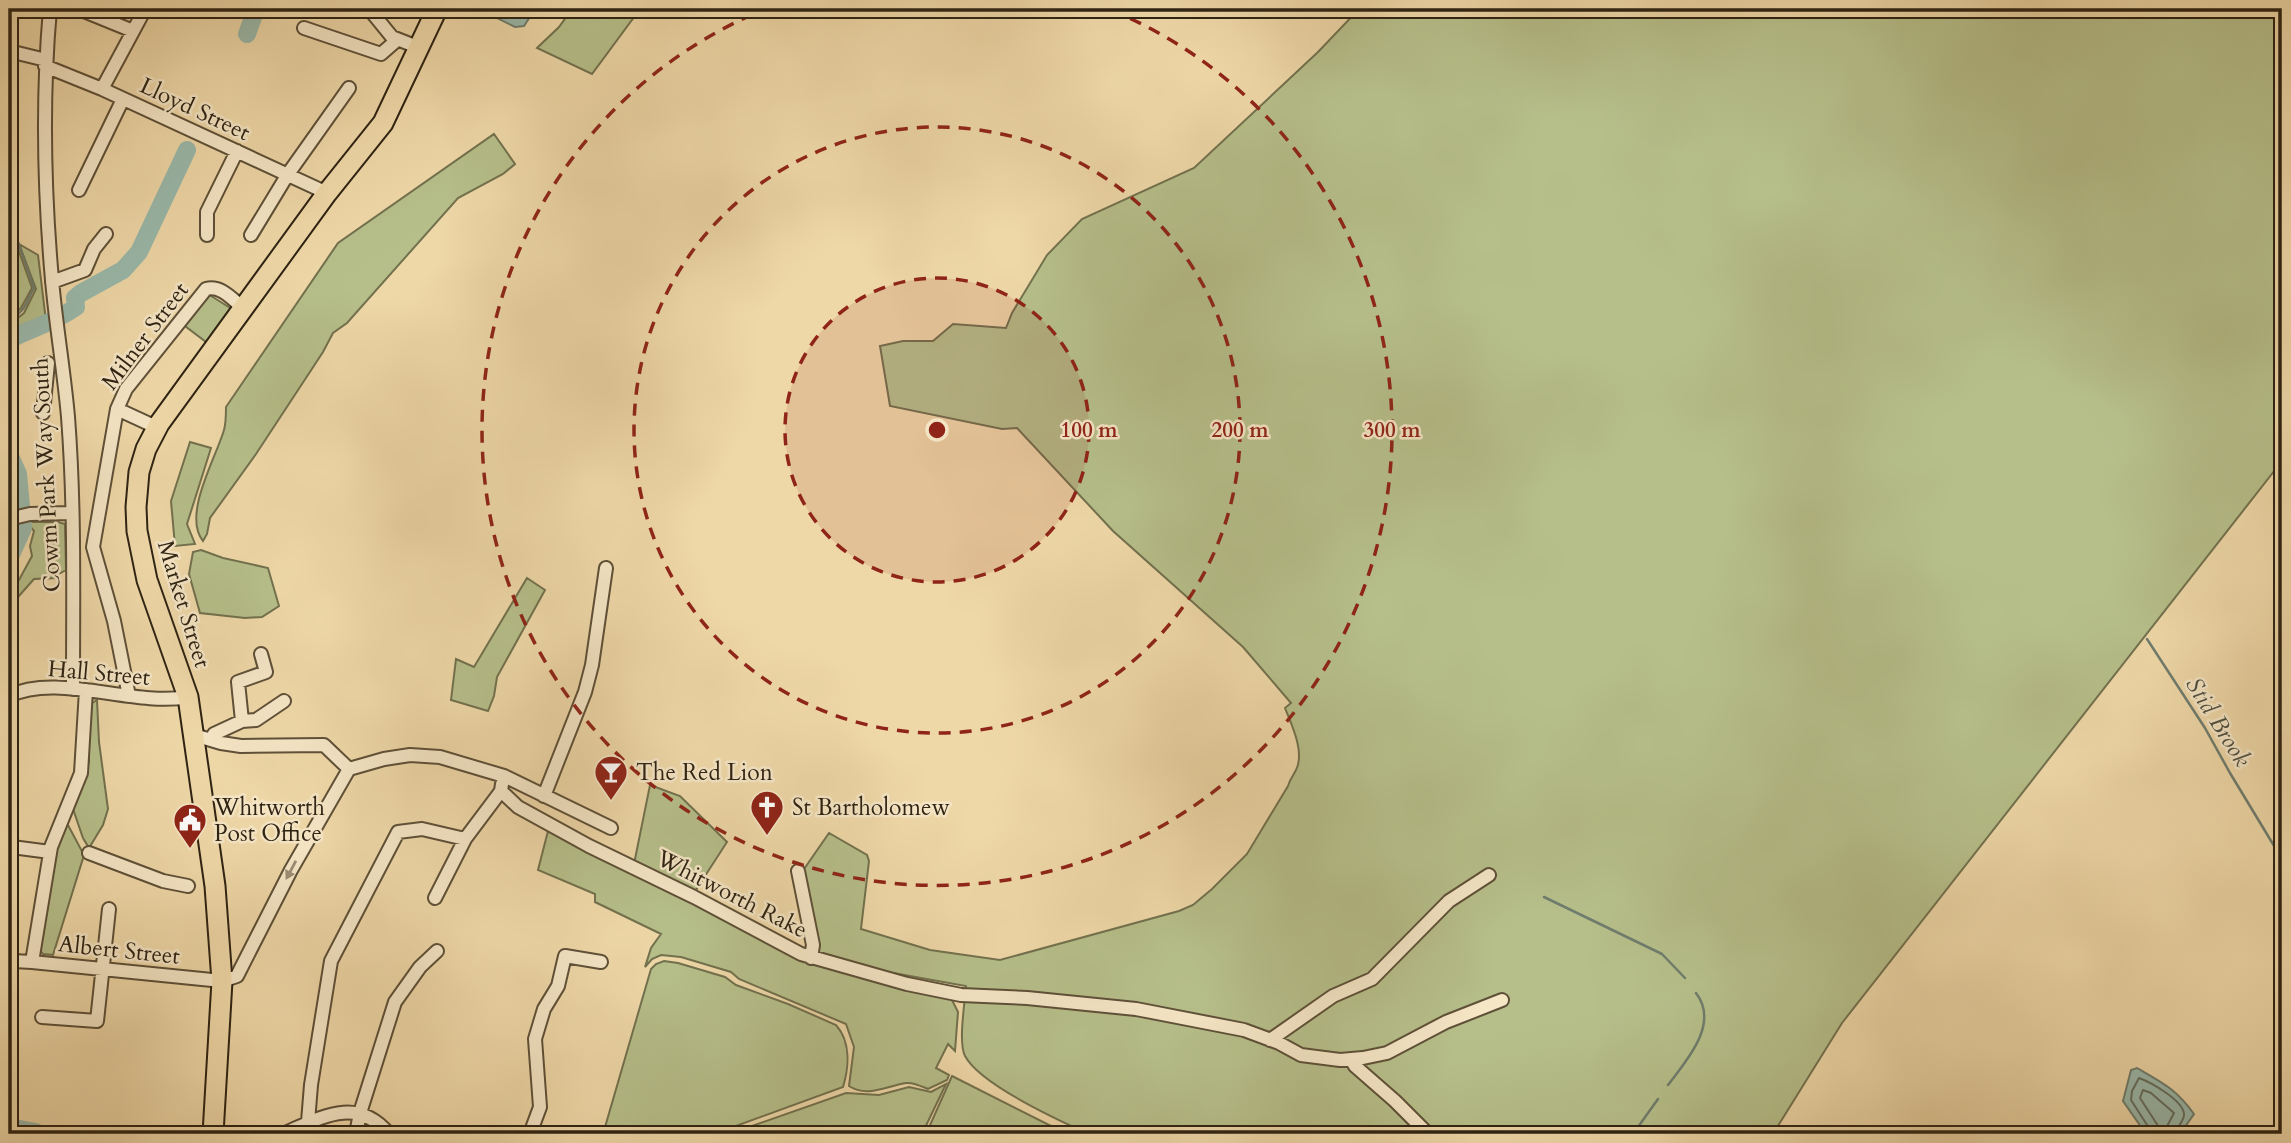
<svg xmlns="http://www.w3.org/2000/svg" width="2291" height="1143" viewBox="0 0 2291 1143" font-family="Cardo,serif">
	<rect width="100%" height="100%" fill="#efd8a8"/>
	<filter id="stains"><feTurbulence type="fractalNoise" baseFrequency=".00286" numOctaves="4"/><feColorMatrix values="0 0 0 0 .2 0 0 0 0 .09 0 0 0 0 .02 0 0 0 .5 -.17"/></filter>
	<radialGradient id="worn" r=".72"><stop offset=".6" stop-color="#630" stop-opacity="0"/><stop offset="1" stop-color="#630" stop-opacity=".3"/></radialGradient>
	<path fill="#b6bf8a" stroke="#72714e" stroke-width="2" d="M572,9H640L592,74L537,48L559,27Z
		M1359,9H2282V461L1842,1023L1773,1134H1089C1060,1121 980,1084 965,1056C958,1042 965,1003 966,986L854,966L819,953L816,945L802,872L829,833L867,855L869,861L861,929L930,950L1000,960L1179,911L1193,905L1212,889L1247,854L1288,786C1290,779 1293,776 1296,770C1305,752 1292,726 1285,708L1291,703L1243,647L1113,531L1017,428L1002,429L890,406L880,346L903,341H933L953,324L1006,328L1012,313L1047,255L1082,219L1194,168L1318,52Z
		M494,134L515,164L503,174L458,198L347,323L333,333L323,352L256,454L210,518L207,534L203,541C182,515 216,458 224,430C226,423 226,415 226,407L338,243Z
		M9,223L32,288L21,308L11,316L9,324Z
		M19,244L38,255L46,321L12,332L14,321L24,313L36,289Z
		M208,294L235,311L210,345L185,326Z
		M190,442L211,448L187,524L195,544L175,546L171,501Z
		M29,522H58L65,524L66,570L57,575V578L34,579L10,606L14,589L32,556L30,546L34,531L29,525Z
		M201,550L223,558L268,568L279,606L262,617L245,618L200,613L189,574L193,552Z
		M527,578L545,590L497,677L494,696L488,711L451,700L456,659L474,667Z
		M97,700L99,742L108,809L103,825L89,848L83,838L73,809L89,762V705Z
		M650,785L680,796L727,842L694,893L634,864Z
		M65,824L68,825L84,855L53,955L43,954L39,949L53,860Z
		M548,831L764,938L951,998L958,1012L955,1051L948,1044L936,1068L949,1075L947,1080L928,1089C921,1086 913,1082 906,1083C887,1086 867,1098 849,1086L854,1047L846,1024L739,979L731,972L681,957L661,955L652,959L645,967L651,948L661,934L595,902V894L538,870Z
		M664,961L678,963L725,977L736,985L788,1004L836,1025C851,1042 849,1067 843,1087L714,1134H603L651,969L656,964Z
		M952,1076L1067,1134H926Z
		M946,1084L922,1134H729L846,1093L879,1095L909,1087L931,1092Z"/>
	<path fill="#9ab9ab" stroke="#6f7d6e" stroke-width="2" d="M488,9H535L524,26L515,27L489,14Z
		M2137,1068C2163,1083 2176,1089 2194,1114L2180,1134H2146L2123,1101L2131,1070Z"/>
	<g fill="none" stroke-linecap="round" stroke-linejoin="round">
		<path stroke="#646e5f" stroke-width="2" d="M2150,1134L2149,1128L2131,1100L2132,1091L2139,1078C2150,1082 2183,1100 2184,1114C2185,1120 2176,1128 2175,1134
			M2160,1134L2162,1132L2140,1098L2143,1090L2151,1093L2174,1113L2164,1132L2166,1134"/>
		<path stroke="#6f7d6e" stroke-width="2.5" d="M9,216L34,288C30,295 27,303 23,309C13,321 6,318 11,338
			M2147,639L2205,728L2230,773L2282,859
			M1544,897L1662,954L1685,978
			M1668,1085C1686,1061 1720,1024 1696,993
			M1633,1134L1658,1099"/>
		<path stroke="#9ab9ab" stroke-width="18" d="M247,34L256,9
			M9,340C33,327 52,324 76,307L75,298L81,293L123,270L139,252L187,150
			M9,454L18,474L23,528L9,559
			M9,1127L36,1132L38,1134"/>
		<defs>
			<path id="street" d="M50,9C42,99 44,189 52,280C56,326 64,371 68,417C75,507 73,598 73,689
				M79,9L133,31
				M364,9L370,10L392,37L420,48
				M304,28L381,54L397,40
				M9,51L46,60
				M45,66L102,89L327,193
				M102,89L145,9
				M79,190L123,99
				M207,235V212L237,151
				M251,235L288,174L349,88
				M52,282L85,270L94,249L106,234
				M117,409L156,427
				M43,413L48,363
				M9,519L30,514L71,513
				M9,696C57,672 133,707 188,697
				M129,696L114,621L93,547L117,409L126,389L206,289C221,285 232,299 243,308
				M242,721L256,720L284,701
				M194,735L221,743L241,746L324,745L349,769
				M211,739L214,734L242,721L238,682L266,672L261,654
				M349,769L384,759L410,755L440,757L504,776L611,828
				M501,791L518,807L589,846L694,897L801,954L907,984L961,995L1027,998L1136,1009L1244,1030L1279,1043L1301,1055L1340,1060L1363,1058L1387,1053L1446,1022L1502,1000
				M544,796L585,692L592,665L606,568
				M12,847L50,852
				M89,853L163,881L188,886
				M798,871L813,945L811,958
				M435,898L465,839L501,791L502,784
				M32,962L51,847L81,773L86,690
				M9,965L13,961L32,962L222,981L237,976L291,870L349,769
				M42,1017L97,1021L109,909
				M1270,1040L1333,996L1372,979L1449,901L1489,875
				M1351,1059L1355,1066L1395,1101L1428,1134
				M283,1134C320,1118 356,1095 389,1134
				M307,1134L311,1085L331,961L398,832L422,829L465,839
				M356,1134L360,1113L395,1002L420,967L437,951
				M530,1134L540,1107L535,1039L544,1009L558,986L565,956L601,962"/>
			<path id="primary" d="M213,1134L222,981L215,886L188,697L147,580L137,531L136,507L139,472L146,449L159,424L327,193L383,123L437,9"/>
		</defs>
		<use href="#street" stroke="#5e5038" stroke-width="16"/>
		<use href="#primary" stroke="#2e2313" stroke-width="23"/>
		<use href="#street" stroke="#f5e6c6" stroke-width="12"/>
		<use href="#primary" stroke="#efd8a8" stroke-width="19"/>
	</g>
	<defs><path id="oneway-solid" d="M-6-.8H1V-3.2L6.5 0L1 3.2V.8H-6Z" transform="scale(1.75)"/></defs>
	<use fill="#9b8e75" href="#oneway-solid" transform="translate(291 870) rotate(118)"/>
	<circle cx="937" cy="430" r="152" fill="#8f2418" fill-opacity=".12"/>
	<g fill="none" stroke="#8f2418" stroke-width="3.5" stroke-dasharray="12 9">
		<circle cx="937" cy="430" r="152"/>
		<circle cx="937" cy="430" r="303"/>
		<path d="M1111 10A455 455 0 1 1 763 10"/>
	</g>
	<defs>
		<symbol id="bar-pin" viewBox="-11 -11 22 30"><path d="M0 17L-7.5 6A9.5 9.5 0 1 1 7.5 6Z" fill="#8f2418" stroke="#f5e6c6"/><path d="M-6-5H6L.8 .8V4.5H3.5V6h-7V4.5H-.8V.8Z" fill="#fff"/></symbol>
		<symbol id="church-pin" viewBox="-11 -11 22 30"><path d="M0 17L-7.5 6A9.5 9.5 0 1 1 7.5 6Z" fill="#8f2418" stroke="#f5e6c6"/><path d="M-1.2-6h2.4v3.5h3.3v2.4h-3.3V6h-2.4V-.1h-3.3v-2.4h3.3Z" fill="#fff"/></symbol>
		<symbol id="civic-pin" viewBox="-11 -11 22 30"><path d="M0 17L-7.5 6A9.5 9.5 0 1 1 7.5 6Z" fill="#8f2418" stroke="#f5e6c6"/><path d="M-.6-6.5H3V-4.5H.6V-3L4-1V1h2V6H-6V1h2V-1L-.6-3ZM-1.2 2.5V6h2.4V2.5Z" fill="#fff"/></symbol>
	</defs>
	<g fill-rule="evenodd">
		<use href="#bar-pin" x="592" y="753" width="38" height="52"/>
		<use href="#church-pin" x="748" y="788" width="38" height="52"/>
		<use href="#civic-pin" x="171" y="801" width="38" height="52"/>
	</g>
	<g text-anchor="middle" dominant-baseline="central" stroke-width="5" stroke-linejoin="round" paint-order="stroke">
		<g font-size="23" fill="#2e2313" stroke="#f5e6c6">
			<text transform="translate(195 109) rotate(25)">Lloyd Street</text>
			<text transform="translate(145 336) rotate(-53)">Milner Street</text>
			<text transform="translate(46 475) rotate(-93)">Cowm Park Way South</text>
			<text transform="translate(184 604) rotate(73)">Market Street</text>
			<text transform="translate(99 673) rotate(5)">Hall Street</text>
			<text transform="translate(732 894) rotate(27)">Whitworth Rake</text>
			<text transform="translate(119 950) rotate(6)">Albert Street</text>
		</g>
		<g font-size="23" fill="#2e2313" stroke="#f5e6c6" text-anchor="start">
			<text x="636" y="772">The Red Lion</text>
			<text x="214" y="807">Whitworth<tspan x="214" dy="26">Post Office</tspan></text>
			<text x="792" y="807">St Bartholomew</text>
		</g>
		<g font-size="24" font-style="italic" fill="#4e5041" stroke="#f5e6c6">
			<text transform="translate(2218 722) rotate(58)">Stid Brook</text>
		</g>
	</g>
	<circle cx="937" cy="430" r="10" fill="#8f2418" stroke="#f5e6c6" stroke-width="3.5"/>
	<g font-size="21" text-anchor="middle" font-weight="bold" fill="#8f2418" stroke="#f5e6c6" stroke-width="5" stroke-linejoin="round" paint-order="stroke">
		<text x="1089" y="437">100 m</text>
		<text x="1240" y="437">200 m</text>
		<text x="1392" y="437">300 m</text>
	</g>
	<rect width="2291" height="1143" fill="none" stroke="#efd8a8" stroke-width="35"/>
	<rect x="10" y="10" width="2270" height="1122" fill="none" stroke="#2e2313" stroke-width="3.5"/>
	<rect x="18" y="18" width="2256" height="1108" fill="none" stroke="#2e2313" stroke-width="2"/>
	<rect width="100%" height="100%" filter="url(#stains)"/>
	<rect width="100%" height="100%" fill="url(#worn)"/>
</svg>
